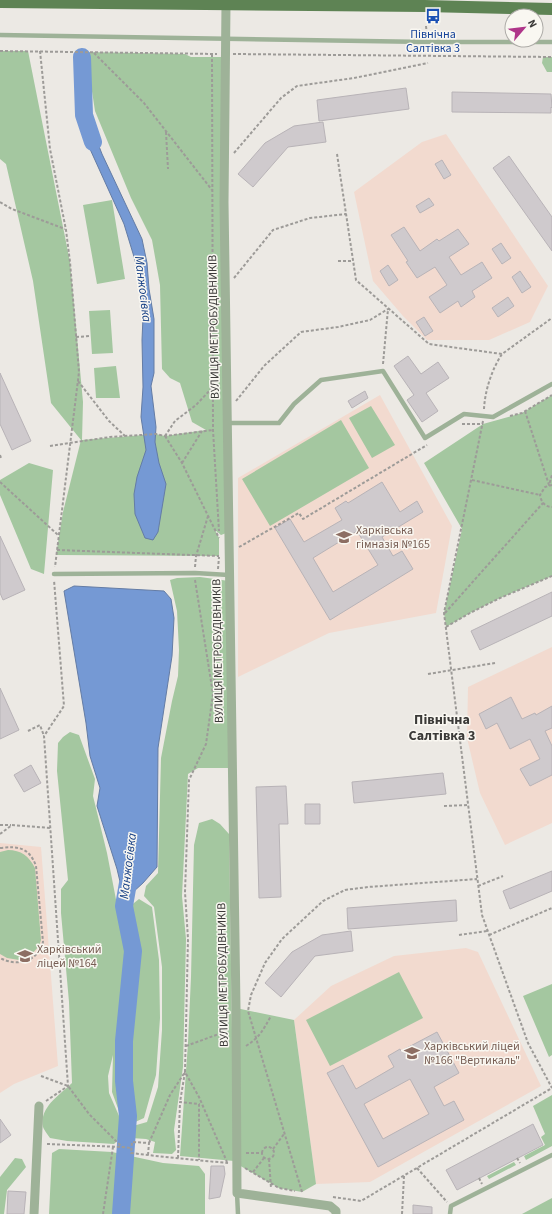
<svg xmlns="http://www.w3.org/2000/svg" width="552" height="1214" viewBox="0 0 552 1214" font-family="'Source Sans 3',sans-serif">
	<rect width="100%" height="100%" fill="#ece9e4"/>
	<path fill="#f2dacf" d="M446,134L548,286L530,322L489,340H427L403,316L373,281L354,192L422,142Z
		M380,395L452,526L436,613L329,633L238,677V478Z
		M552,647V823L505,845L480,793L467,738L468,687Z
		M0,843L41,847L58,1066L14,1084L0,1093Z
		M466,948L478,952L541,1086L370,1182L316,1184L294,1020L331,986L394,956Z"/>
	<path fill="#a4c7a0" d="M0,51H28L70,262L83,402L82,440L156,434L165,436L206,430L192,422L180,383L170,378L162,369L160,285L152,240L131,198L95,111L86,52L185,54L191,57H227L229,532L221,535L215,530L219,538V556L56,555L63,512L81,440L51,403L33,281L6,164L0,159Z
		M543,57H552V72H547L542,63Z
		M112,200L125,279L97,284L83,205Z
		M110,310L113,353L92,354L89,311Z
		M116,366L120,398H96L94,368Z
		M552,395V576L500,598L470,613L446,627L444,613L462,529L424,463L483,424L522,413Z
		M371,406L395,445L372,458L349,418Z
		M341,420L369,468L270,526L242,479Z
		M29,463L53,470L44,574L31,569L0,495V480Z
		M200,577L229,581L232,768H198L188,774L182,896L186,939L183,1067L174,1130L176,1150L172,1154L153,1153L155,1142L146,1139L131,1138L133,1126L147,1122L158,1087L162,1030V967L154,907L144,896L146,886L158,873L161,758L172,701L178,676L179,650L177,611L170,580L177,578Z
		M70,732L79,735L95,779L93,796L107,853L119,915L139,899L152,907L159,960L160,1018L156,1075L144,1118L133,1123L120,1114L112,1092L113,1055L108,1076L109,1093L123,1125V1135L114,1144L67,1141L50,1138C48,1135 44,1130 43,1127C39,1107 60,1095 72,1083L69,1002L61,913V889L68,880L57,771L58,743L63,737Z
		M212,819L220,824L229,834L234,1161L180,1156L188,1043L191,977L194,845L199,823Z
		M8,850C21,850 29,856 35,868L41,940L39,946L31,955L19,960L7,958L0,954V852Z
		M399,972L423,1018L330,1066L306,1020Z
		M552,984V1055L549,1057L523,996Z
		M236,1008L294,1020L316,1184L302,1192L279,1188L237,1164Z
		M552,1095V1146L526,1160L524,1156L545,1145L541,1137L545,1134L533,1106Z
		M59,1149L112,1152L163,1163L199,1166L205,1174V1214H49L52,1153Z
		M15,1158L22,1159L26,1167L7,1190L4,1214H0V1177Z
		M514,1162L516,1165L489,1179L487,1176Z
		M552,1198V1214H522Z"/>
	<path fill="#7599d4" stroke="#647ca5" d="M88,118L102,154L142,239L147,263L149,289L154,319V373L151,386L156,427L155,442L159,463L166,484L158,532L153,540L145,538L135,514L134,494L137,477L146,450L141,417L143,387L142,340L143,317L141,289L135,260L124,224L80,127Z
		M74,586L164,591L171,599L174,618L172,656L158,748L157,867L143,883L132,893L124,906L122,890L117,869L97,806L100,788L90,756L86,723L64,591Z"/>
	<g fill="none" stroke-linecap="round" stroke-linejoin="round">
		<path stroke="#7599d4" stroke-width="18" d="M82,57L84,115L93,142
			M121,1214L128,1116L124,1081V1041L133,951L124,906L128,883"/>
	</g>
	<path fill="#cfcacd" stroke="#b8b3b7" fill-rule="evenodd" d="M406,88L409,109L319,121L317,100Z
		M452,92L551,94L552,108L551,107V113L452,112Z
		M323,122L326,142L288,147L253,187L238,174L265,143L294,126Z
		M509,156L552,217V251L493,168Z
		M442,160L451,175L444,179L435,164Z
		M429,198L434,205L420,213L416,206Z
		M404,227L420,251L437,239L439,241L458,229L469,244L449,257L461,275L482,262L492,278L472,291L475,297L461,307L458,301L440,313L429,297L447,285L435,267L417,278L406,262L408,261L391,235Z
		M501,243L511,258L502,264L492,249Z
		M388,265L398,280L389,286L380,271Z
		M520,271L531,287L522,293L512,277Z
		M508,297L514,306L498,317L492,308Z
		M424,317L433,331L425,336L416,322Z
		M408,356L421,374L438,362L449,378L426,393L438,411L422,422L407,400L414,395L394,366Z
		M0,373L31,441L12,450L0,424Z
		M365,391L368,398L352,408L348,401Z
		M382,482L400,512L417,501L423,512L382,537L393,556L402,551L413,569L330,620L275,528L290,519L304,542L342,520L335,508L346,501L348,503ZM357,531L378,565L333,592L313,558Z
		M0,536L25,590L3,600L0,593Z
		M552,592V616L480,650L471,631Z
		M0,688L19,730L0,739Z
		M511,697L522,719L535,713L536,715L552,706V728L545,731L552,746V775L530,786L520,769L540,759L530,739L510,749L497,723L486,729L479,714Z
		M31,765L41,783L24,792L14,775Z
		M443,773L446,794L354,803L352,782Z
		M286,786L288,824H279L281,897L259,898L256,787Z
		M305,804H320V824H305Z
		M552,871V891L510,909L503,891Z
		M456,900L457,921L348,929L347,908Z
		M351,931L353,951L315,956L281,997L265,983L292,952L322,935Z
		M437,1032L459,1073L434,1087L444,1106L454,1101L464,1120L378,1167L327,1073L343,1065L356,1089L394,1067L388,1056L400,1049L401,1051ZM410,1079L429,1114L383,1139L364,1104Z
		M0,1119L11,1135L0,1143Z
		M533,1124L543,1145L457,1190L446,1170Z
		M211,1166H224L225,1174L220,1197L209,1199Z
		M8,1191L26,1192L24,1214H7Z
		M413,1205L432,1207V1214H413Z"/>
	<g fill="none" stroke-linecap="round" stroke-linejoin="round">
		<path stroke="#9d9b98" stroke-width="2" stroke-dasharray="3 2" stroke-linecap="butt" d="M426,26L427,36
			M0,51L217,54
			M40,51L50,149L66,230L70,262L79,372L55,567
			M94,53L144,103L212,190
			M212,54L213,430L219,531
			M233,54L552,57
			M166,132L168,169
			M234,153L281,98L297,86L354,78L428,63
			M337,154L356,280L429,344L502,354L552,318
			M0,202L12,209L65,229
			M338,261H353
			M234,278L273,230L310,218L346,214
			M76,337L90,336
			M383,364L388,309
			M78,381L109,421L125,436
			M236,401L264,366L301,332L338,327L370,320L388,309
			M484,409C485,390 492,369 502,354
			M525,411L549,485L552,475
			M510,416L522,413L552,395
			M483,421L444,613L482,915L528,1043L552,1088
			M462,424H483
			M165,436L182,463L219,538
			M165,436L175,421L196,405L213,387
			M50,446L110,437L156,434L165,436L213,430
			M0,455L1,458L0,459
			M182,463L202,431
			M472,480L540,495
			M0,482L58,535
			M552,485L545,487L540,495C541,502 545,507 552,507
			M239,547L299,513L303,519L427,445
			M57,550L219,556
			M195,567L196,556L208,516
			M218,569L219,557
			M195,580L213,694L206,744L189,780L185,892L188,939L185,1072L199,1097L227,1162
			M445,613L543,503
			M446,627L470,613L500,598L552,576
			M428,674L495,663
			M214,691L217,581
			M28,731L40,725L44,736
			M444,806L468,805
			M0,825H11
			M0,834L12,825L50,828
			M0,848C18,846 29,847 36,866L43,942C37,962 18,967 0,958
			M478,886L503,876
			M459,935L487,931
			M489,935L552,908
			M186,1046L227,1031
			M246,1046C260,1037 263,1030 271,1016
			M41,1076L68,1086L89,1114L122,1147
			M46,1101L68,1086L44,736L64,706L54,580
			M149,1143L170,1095L185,1072L180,1102
			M47,1144L122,1147L131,1148
			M262 1153a6 6 0 1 1 12 0a6 6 0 1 1-12 0Z
			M273,1149L284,1134
			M246,1153H262
			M148,1155L149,1143L132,1142L131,1153C163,1157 195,1160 228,1163
			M178,1158L180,1102L199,1104V1160
			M517,1158L520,1163
			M269,1159L271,1188
			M245,1168L279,1188L295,1191
			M417,1168L447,1202
			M253,1172L264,1158
			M479,1178L482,1184
			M302,1192L248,1011L251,995L265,963L282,939L323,901L345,890L368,887L477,879
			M333,1197L361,1201L552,1088
			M103,1214L113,1147
			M402,1214L404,1176"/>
		<path stroke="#9eb298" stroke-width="4.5" d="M0,35L427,42H552
			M227,423H279L294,404L321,380L383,371L425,438L464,414L493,417L552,384
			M237,1193L238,1214
			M450,1214L451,1206L552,1155"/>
		<path stroke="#9eb298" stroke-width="9" d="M226,4L224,202L236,1008L237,1193L330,1206L336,1211V1214
			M34,1214L39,1106"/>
		<path stroke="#5e8354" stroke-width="12" d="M0,2L425,6L552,9"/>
		<path stroke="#9eb298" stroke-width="4.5" d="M54,574L195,573L229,575"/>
	</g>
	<defs>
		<symbol id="bus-bare" viewBox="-9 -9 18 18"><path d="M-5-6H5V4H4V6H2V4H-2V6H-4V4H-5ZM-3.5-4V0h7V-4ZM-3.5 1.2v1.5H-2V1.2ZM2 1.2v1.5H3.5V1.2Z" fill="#1a4fb4" stroke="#f9f7f1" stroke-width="2.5" paint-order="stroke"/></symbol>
		<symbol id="school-bare" viewBox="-9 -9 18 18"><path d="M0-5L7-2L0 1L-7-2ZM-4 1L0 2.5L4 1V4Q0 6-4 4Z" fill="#8d6e63" stroke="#f9f7f1" stroke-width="2.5" paint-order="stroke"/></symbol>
	</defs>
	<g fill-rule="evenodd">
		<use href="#bus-bare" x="422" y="5" width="22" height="22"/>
		<use href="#school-bare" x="333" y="526" width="22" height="22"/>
		<use href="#school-bare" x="14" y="945" width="22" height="22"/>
		<use href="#school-bare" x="401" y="1042" width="22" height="22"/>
	</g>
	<g text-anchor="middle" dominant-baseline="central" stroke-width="3" stroke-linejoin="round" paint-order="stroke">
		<g font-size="12" fill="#164399" stroke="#f9f7f1">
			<text x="433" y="34">Північна<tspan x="433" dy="14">Салтівка 3</tspan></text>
		</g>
		<g font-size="12" fill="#3b3a38" stroke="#f9f7f1">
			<text transform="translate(214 327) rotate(-91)">ВУЛИЦЯ МЕТРОБУДІВНИКІВ</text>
			<text transform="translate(218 651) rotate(-91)">ВУЛИЦЯ МЕТРОБУДІВНИКІВ</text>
			<text transform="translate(223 975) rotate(-91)">ВУЛИЦЯ МЕТРОБУДІВНИКІВ</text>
		</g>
		<g font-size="12" fill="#785e54" stroke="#f9f7f1" text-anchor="start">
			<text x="356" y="530">Харківська<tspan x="356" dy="14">гімназія №165</tspan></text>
			<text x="37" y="949">Харківський<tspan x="37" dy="14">ліцей №164</tspan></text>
			<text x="424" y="1046">Харківський ліцей<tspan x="424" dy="14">№166 "Вертикаль"</tspan></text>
		</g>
		<g font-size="13" font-style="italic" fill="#143e84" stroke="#f9f7f1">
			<text transform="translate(143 289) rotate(83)">Манжосівка</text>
			<text transform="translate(128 866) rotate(-83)">Манжосівка</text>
		</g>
		<g font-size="14" font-weight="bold" fill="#3b3a38" stroke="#f9f7f1">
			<text x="442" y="720">Північна<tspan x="442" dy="16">Салтівка 3</tspan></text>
		</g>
	</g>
	<g transform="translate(524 28) rotate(62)"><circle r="19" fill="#f9f7f1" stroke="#adaba7"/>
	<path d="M0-3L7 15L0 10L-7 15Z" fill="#af3589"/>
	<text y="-6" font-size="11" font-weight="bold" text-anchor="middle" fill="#3b3a38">N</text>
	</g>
</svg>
